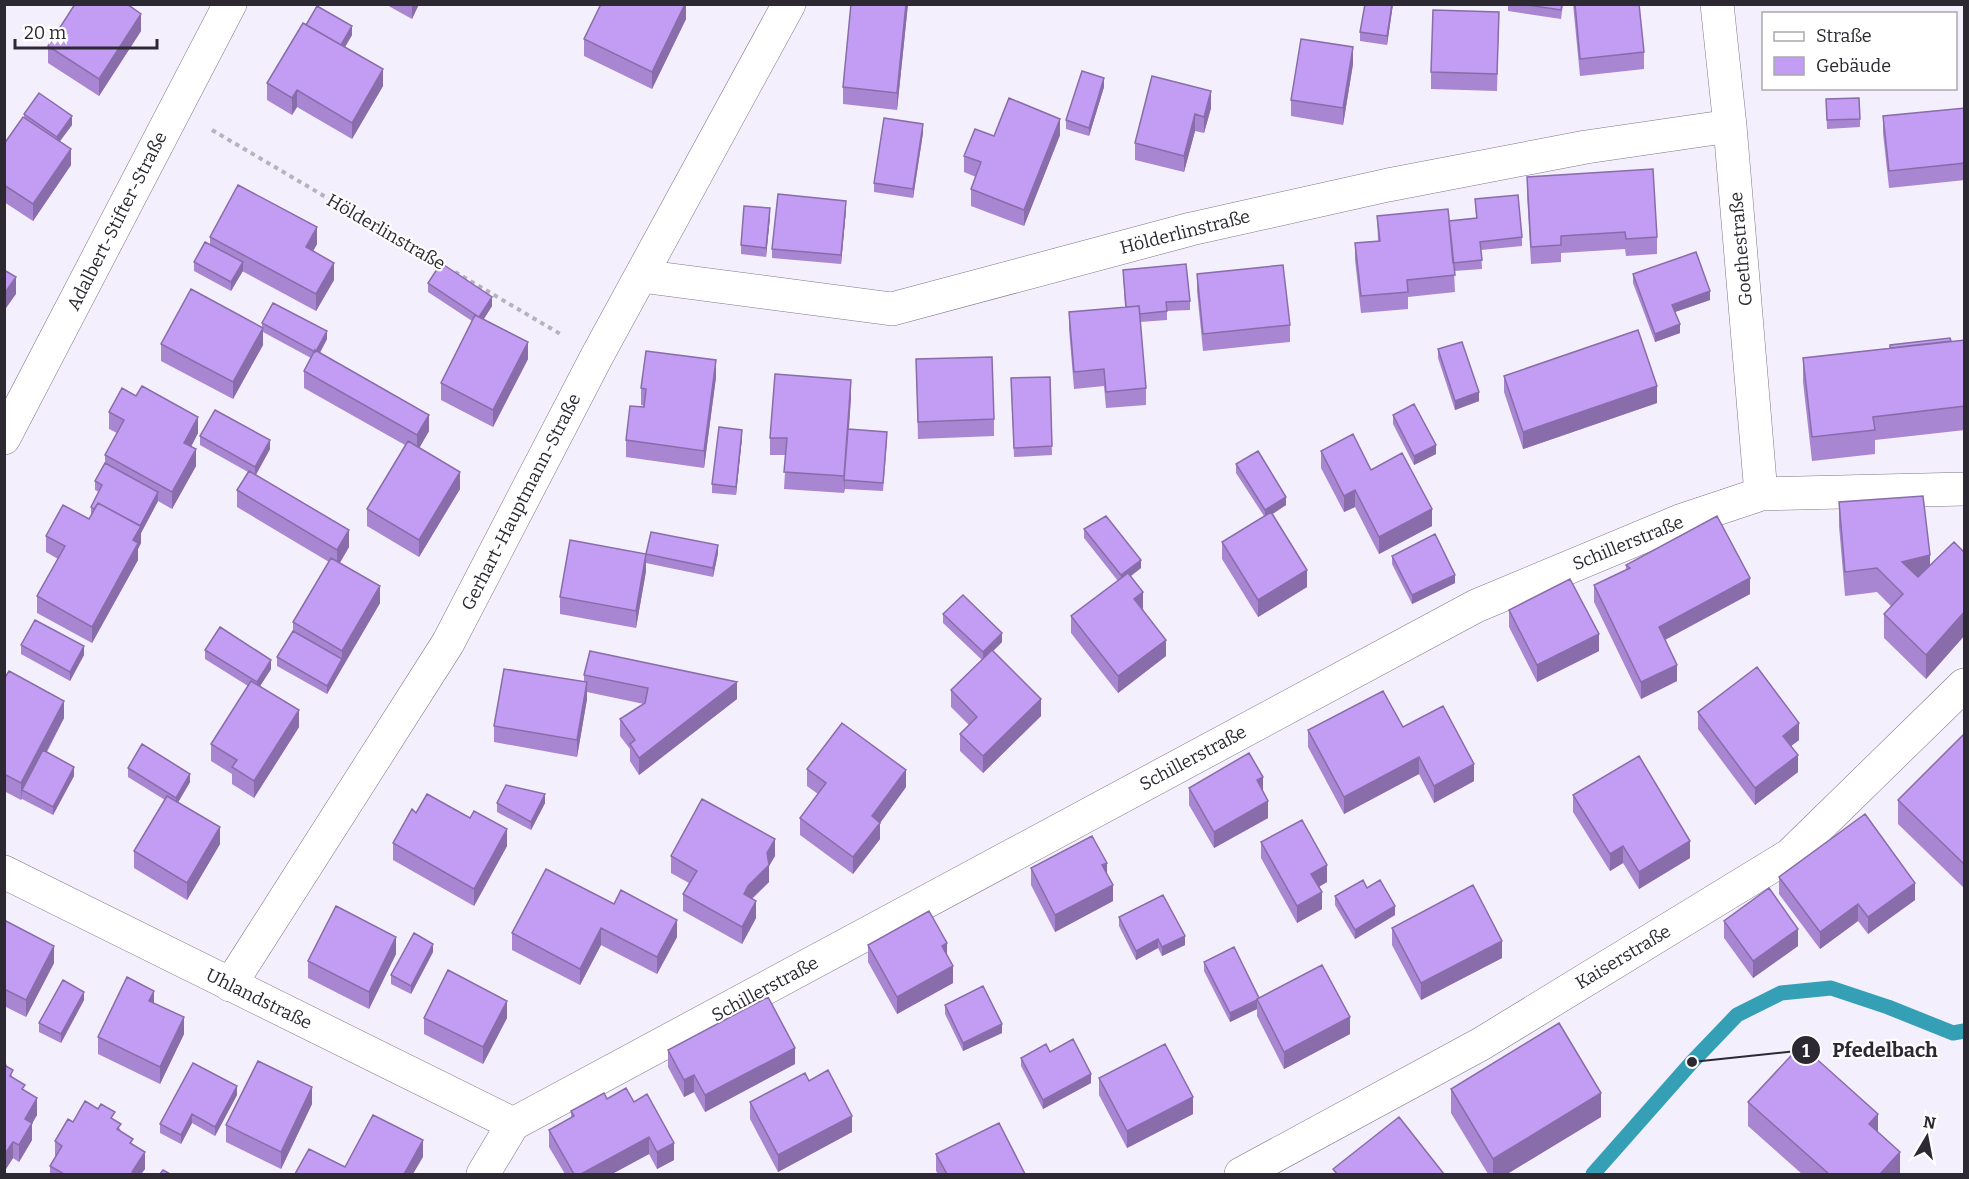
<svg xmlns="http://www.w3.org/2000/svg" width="1969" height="1179" viewBox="0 0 1969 1179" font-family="Bitter,serif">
	<rect width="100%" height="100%" fill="#f4effd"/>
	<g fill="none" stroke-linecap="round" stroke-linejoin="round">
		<path stroke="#359fb6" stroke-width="15" d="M1593,1174L1692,1062L1737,1015L1781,993L1831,988L1888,1007L1953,1033L1964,1031"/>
		<defs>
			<path id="minor" d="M1717,4L1730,126L1761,494
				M641,276L892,309L1191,229L1388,185L1586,147L1730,126
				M4,438L230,4
				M4,872L513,1124
				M230,985L448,643L597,356L789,4
				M483,1174L513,1124L1476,606L1680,521L1761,494L1964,489
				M1241,1174L1481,1044L1790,855L1964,685"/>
		</defs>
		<use href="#minor" stroke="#7f768b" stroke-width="34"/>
		<path stroke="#b7b2bf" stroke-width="4" stroke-dasharray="4.5 4.5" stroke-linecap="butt" d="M212,130L443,266
			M455,272L562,335"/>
		<use href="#minor" stroke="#fff" stroke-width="33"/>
	</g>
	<path fill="#a886d1" d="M385,4H419L412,19Z
		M686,4V19L652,89L584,56V39Z
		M908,4L897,110L843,104V87Z
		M1365,4H1393L1387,45L1360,41V32Z
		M1508,4H1563L1561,19L1508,11Z
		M1573,4H1639L1644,52V69L1580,76Z
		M1499,12L1497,91L1431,89V72Z
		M306,25L352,35L345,47L383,86L352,139L297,107L292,115L267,100V83Z
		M141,31L99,96L48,63V46Z
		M1353,64L1343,125L1291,116V100Z
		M1104,87L1089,136L1066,129V120Z
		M1211,91V108L1204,133L1195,131L1184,172L1135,160V143Z
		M1826,99L1860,119V127L1827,129Z
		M1965,108V180L1889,188L1883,133V116Z
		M24,114L72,125L60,141L71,165L33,221L4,202V144L24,118Z
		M923,133L913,198L874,192V183Z
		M1060,135L1024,226L971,206V189L976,177L964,172V156Z
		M1527,177L1657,237V254L1626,256L1625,249L1561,253V262L1531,264L1527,194Z
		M1475,199L1522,237V246L1481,250L1482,269L1454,271L1455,292L1408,297V309L1361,313L1355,260V243L1378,241L1377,216L1449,221L1476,218Z
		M846,210L841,264L772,258V249Z
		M770,217L766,257L741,254V245Z
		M210,237L317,244L313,251L334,280L316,311L242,271L231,291L194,271V262L210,244Z
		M1123,270L1190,301V310L1167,311V320L1140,322L1146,388V405L1106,408L1104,386L1074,389L1069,329V312L1125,307Z
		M1197,274L1290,325V342L1203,351L1197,291Z
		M1633,274L1710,300L1675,312L1680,333L1655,342L1633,283Z
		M428,283L492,306L484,319L528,359L493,427L441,400V383L472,321L428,292Z
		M262,323L327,339L320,353L429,431L419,448L460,489L419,557L367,526V509L405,445L304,388V371L311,358L263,332V345L233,399L161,361V344L262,328Z
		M1965,340V430L1875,440V454L1812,461L1803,382V358Z
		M1438,349L1479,401L1455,410L1438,358Z
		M916,359L994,419V436L918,439Z
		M1504,376L1657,403L1523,449L1504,392Z
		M716,377L704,468L626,457V440L644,407V406L641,405V388Z
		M1050,377L1052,455L1014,457L1011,378Z
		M851,397L849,429L887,441L883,491L845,489L844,493L784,489L786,455H770V438Z
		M109,412L198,433L191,447L196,466L172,509L158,501L141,533V543L138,549V560L92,643L37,613V596L58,559L46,552V536L89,519L91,516V507L99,492L95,490V481L105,463V455L117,433L109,429Z
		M1393,415L1436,454L1414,465L1393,424Z
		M200,436L270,449L256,475L349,547L340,563L380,603L327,694L277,666V657L293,631V622L329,562L237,507V490L248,472L200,445Z
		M742,438L736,495L712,493V484Z
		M1321,451L1371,470L1432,526L1379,554L1355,507L1344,512L1321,468Z
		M1236,464L1286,505L1272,514L1307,587L1258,617L1222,559V542L1264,516L1236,473Z
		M1839,502L1930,566L1965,553V635L1926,679L1884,638V614L1892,607L1877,592L1845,596L1839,526Z
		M1084,529L1141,568L1130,576L1143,609L1166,656L1118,693L1071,633V616L1118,581L1084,538Z
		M718,553L713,577L646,563V571L636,628L560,614V597L646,554Z
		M1392,556L1455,583L1412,604L1392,564Z
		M1626,565L1750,594L1665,640L1677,681L1641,699L1594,602V585L1626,570Z
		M1509,610L1599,651L1537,682L1509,627Z
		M943,614L1002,642L993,651L1041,716L983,773L960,751V734L969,725L951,707V690L982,660L943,623Z
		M21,645L84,655L70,681L21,654Z
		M205,650L271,669L260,686L299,727L254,798L232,784V774L211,761V744L248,686L205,659Z
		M584,675L737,699L639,775L630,761V749L620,736V719L644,704L587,692V699L577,757L494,742V726L584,682Z
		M4,679L64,718L47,752L74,776L53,815L22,799L21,800L4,791Z
		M1698,712L1799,740L1791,746L1798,772L1755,805L1698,729Z
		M1403,727L1474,781L1434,803L1419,774L1344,814L1308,747V730Z
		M1965,733V889L1898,824V800Z
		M128,768L190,782L178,802L220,844L187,900L134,868V851L165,800L128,777Z
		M807,769L906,787L880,823V839L853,874L800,835V818L818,794L807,786Z
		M1189,788L1268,818L1214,848L1189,805Z
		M1573,795L1690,858L1639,889L1623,863L1610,871L1573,812Z
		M497,803H545L531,830L497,812Z
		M416,813L470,818L507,846L474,906L393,860V843Z
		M1261,842L1327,882L1319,887L1322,909L1297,923L1261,858Z
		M671,856H775L769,866V882L752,899L756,918L742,944L683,911V894L689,883L671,873Z
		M1031,868L1107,873L1113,901L1055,932L1031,885Z
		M546,869L677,937L657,974L601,945L580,985L512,950V933Z
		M1779,877L1915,900L1868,934L1858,921L1820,949L1779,894Z
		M1367,888L1395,915L1355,939L1335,905V896Z
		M1119,917L1185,945L1162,956L1158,948L1136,960L1119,926Z
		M4,920L54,963L26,1017L4,1006Z
		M1724,921L1798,946L1753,978L1724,938Z
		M1392,928L1502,958L1421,1000L1392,945Z
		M868,945L947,956L953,983L897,1014L868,962Z
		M433,952L411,994L391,984V975Z
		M396,954L369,1009L308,978V961Z
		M1204,962L1259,998L1350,1034L1284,1069L1257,1016V1009L1230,1022L1204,971Z
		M84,1000L61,1043L39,1032V1023Z
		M945,1005L1002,1033L963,1051L945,1014Z
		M424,1018H507L483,1064L424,1034Z
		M184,1034L160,1084L98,1054V1037Z
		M668,1050L795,1064L705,1112L694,1092L684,1097L668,1067Z
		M1050,1052L1091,1083L1043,1109L1021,1066V1058Z
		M4,1057L7,1066L13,1078L25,1091L37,1115L32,1123V1140L19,1162L13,1158L4,1172Z
		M1099,1078L1193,1114L1127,1148L1099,1095Z
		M809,1081L852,1132L778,1172L750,1119V1102Z
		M1451,1089L1601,1117L1507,1174H1488L1451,1113Z
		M237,1095L215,1136L192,1123L181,1144L160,1133V1124Z
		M607,1099L674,1160L657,1169L649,1154L612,1174H565L549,1147V1130L571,1118V1111Z
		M1748,1102L1878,1133L1900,1174H1802L1748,1126Z
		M312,1104L281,1169L226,1142V1125Z
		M115,1120L121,1131L133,1145L145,1169L141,1174H50V1166L55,1158V1141L73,1122Z
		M936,1154L1025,1174H938L936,1171Z"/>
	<path fill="#886daa" d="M412,4H419L412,19Z
		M685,4H686V19L652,89V72Z
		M906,4H908L897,110V93Z
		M1392,4H1393L1387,45V36Z
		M141,14V31L99,96V79Z
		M352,26V35L341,54V46Z
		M1353,47V64L1343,125V108Z
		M383,69V86L352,139V123Z
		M1104,78V87L1089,136V128Z
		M297,90V107L292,115V98Z
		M1211,91V108L1204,133V117Z
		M1195,114V131L1184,172V156Z
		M72,116V125L57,145V137Z
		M1060,119V135L1024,226V210Z
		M923,124V133L913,198V189Z
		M71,149V165L33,221V204Z
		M846,201V210L841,264V255Z
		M770,208V217L766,257V248Z
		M317,227V244L306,264V247Z
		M243,262V271L231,291V282Z
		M334,263V280L316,311V294Z
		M16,277V294L4,311V294Z
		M1710,291V300L1672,313V305Z
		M492,297V306L479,326V317Z
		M1680,324V333L1655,342V334Z
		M263,328V345L233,399V382Z
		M327,331V339L315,361V352Z
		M528,342V359L493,427V410Z
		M716,360V377L704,468V451Z
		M851,380V397L844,493V476Z
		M1657,386V403L1523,449V432Z
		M1479,392V401L1455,410V401Z
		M429,415V431L417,452V435Z
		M198,417V433L184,460V443Z
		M742,430V438L736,495V487Z
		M270,440V449L255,476V467Z
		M1436,445V454L1414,465V456Z
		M196,449V466L172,509V492Z
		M460,472V489L419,557V540Z
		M1355,490V507L1344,512V496Z
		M158,492V501L141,533V543L138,549V560L92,643V627L136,532Z
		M1286,497V505L1265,519V510Z
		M1432,509V526L1379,554V537Z
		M349,530V547L337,567V550Z
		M718,545V553L713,577V568Z
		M646,554V571L636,628V611Z
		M1930,555V579L1902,586V562Z
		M1141,560V568L1121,584V575Z
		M1307,570V587L1258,617V600Z
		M1455,575V583L1412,604V595Z
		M1750,578V594L1659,643V627Z
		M380,586V603L342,668V651Z
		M1143,592V609L1134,599Z
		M1965,611V635L1926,679V655Z
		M1002,633V642L983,661V652Z
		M1599,634V651L1537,682V665Z
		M1166,640V656L1118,693V676Z
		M84,646V655L70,681V672Z
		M342,659V668L327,694V686Z
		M271,660V669L257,691V682Z
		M1677,665V681L1641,699V682Z
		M587,682V699L577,757V740Z
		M737,682V699L639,775V758Z
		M1041,699V716L983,773V756Z
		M64,701V718L25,792L22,790L21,800V783Z
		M299,710V727L254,798V781Z
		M1799,723V740L1783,752V736Z
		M1798,755V772L1755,805V788Z
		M1419,757V774L1344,814V797Z
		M1474,764V781L1434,803V786Z
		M74,767V776L53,815V807Z
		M906,770V787L880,823V839L853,874V857L872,816Z
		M190,774V782L176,806V798Z
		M1263,777V794L1257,780Z
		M545,794V803L531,830V822Z
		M1268,801V818L1214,848V832Z
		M220,827V844L187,900V883Z
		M507,829V846L474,906V889Z
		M775,839V856L769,866V882L748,902L744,894Z
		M1690,841V858L1639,889V872Z
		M1623,846V863L1610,871V854Z
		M1107,863V879L1102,865Z
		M1327,865V882L1311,891V874Z
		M1915,883V900L1868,934V917Z
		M1113,885V901L1055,932V915Z
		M1322,892V909L1297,923V906Z
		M756,901V918L742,944V927Z
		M1858,904V921L1820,949V932Z
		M1395,906V915L1355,939V930Z
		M677,920V937L657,974V957Z
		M601,928V945L580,985V969Z
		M1798,929V946L1753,978V961Z
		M1185,936V945L1162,956V947Z
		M396,937V954L369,1009V992Z
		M1158,939V948L1136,960V951Z
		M1502,941V958L1421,1000V983Z
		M947,943V960L942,946Z
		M433,944V952L411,994V986Z
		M54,946V963L26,1017V1000Z
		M953,966V983L897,1014V997Z
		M154,991V1008L149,1001Z
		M84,992V1000L61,1043V1034Z
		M507,1001V1018L483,1064V1047Z
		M1257,1001V1009L1230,1022V1013Z
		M184,1017V1034L160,1084V1067Z
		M1350,1017V1034L1284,1069V1052Z
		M1002,1024V1033L963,1051V1043Z
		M795,1048V1064L705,1112V1095Z
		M1091,1074V1083L1043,1109V1100Z
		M694,1075V1092L684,1097V1080Z
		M237,1086V1095L215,1136V1127Z
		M312,1087V1104L281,1169V1152Z
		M1601,1093V1117L1507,1174H1493V1159Z
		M1193,1097V1114L1127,1148V1131Z
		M37,1098V1115L25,1136V1119Z
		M192,1114V1123L181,1144V1135Z
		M1878,1114V1138L1869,1124Z
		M852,1116V1132L778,1172V1155Z
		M32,1123V1140L19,1162V1145Z
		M649,1137V1154L612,1174H581Z
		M423,1140V1157L413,1174H404Z
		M13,1142V1158L4,1172V1155Z
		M674,1143V1160L657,1169V1152Z
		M145,1152V1169L141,1174H132V1172Z
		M1900,1152V1174H1880Z"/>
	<path fill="#c39cf3" stroke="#886daa" stroke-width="1.5" d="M75,4H127L141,14L99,79L48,46Z
		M601,4H685L652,72L584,39Z
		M851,4H906L897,93L843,87Z
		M1365,4H1392L1387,36L1360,32Z
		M1520,4H1562L1561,10Z
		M1575,4H1639L1644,52L1580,59Z
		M317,6L352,26L341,45L306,25Z
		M1433,10L1499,12L1497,74L1431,72Z
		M303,23L383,69L352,123L297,90L292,98L267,83Z
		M1301,39L1353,47L1343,108L1291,100Z
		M1082,71L1104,78L1089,128L1066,120Z
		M1152,76L1211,91L1204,117L1195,114L1184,156L1135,143Z
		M39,93L72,116L57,137L24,114Z
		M1009,98L1060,119L1024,210L971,189L981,162L964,156L975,129L994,136Z
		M1859,98L1860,119L1827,120L1826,99Z
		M1965,108V163L1889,171L1883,116Z
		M23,117L71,149L33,204L4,185V144Z
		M884,118L923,124L913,189L874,183Z
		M1653,169L1657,237L1626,239L1625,232L1561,236V245L1531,247L1527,177Z
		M238,185L317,227L306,247L334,263L316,294L210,237Z
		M778,194L846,201L841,255L772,249Z
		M1518,195L1522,237L1480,242L1482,260L1453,263L1449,221L1477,218L1475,199Z
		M744,206L770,208L766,248L741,245Z
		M1448,209L1455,275L1407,280L1408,292L1361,296L1355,243L1380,241L1377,216Z
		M205,242L243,262L231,282L194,262Z
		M1696,252L1710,291L1672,305L1680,324L1655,334L1633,274Z
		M441,263L492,297L479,317L428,283Z
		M1186,264L1190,301L1166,302L1167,311L1140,314L1139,306L1126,307L1123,270Z
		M1283,265L1290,325L1203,334L1197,274Z
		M4,270L16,277L4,294Z
		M191,289L263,328L233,382L161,344Z
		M273,303L327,331L316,351L315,350V352L262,323Z
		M1139,306L1146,388L1106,392L1104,369L1074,372L1069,312Z
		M475,315L528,342L493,410L441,383Z
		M1638,330L1657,386L1523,432L1504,376Z
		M1950,338L1951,341L1890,348V345Z
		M1965,340V406L1873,417L1875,430L1812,437L1803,358Z
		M1462,342L1479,392L1455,401L1438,349Z
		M315,350L429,415L417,435L304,371Z
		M646,351L716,360L704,451L626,440L630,406L644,407L646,389L641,388Z
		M992,357L994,419L918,422L916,359Z
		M775,374L851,380L844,476L784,472L787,438H770Z
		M1050,377L1052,446L1014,448L1011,378Z
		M142,386L198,417L184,443L196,449L172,492L105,455L124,420L109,412L122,388L136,396Z
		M1414,404L1436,445L1414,456L1393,415Z
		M215,410L270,440L255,467L200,436Z
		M719,427L742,430L736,487L712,484Z
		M848,429L887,432L883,483L844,480Z
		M1353,434L1371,470L1402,453L1432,509L1379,537L1355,490L1344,496L1321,451Z
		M408,441L460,472L419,540L367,509Z
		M1258,451L1286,497L1265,510L1236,464Z
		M105,463L158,492L140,526L98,503L94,509L91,507L102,485L95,481Z
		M249,471L349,530L337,550L237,490Z
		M1923,496L1930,555L1902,562L1918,577L1954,542L1965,553V611L1926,655L1884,614L1903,594L1877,568L1845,572L1839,502Z
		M98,503L141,526L133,540L138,543L92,627L37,596L65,546L46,536L63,505L89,519Z
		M1271,512L1307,570L1258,600L1222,542Z
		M1106,516L1141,560L1121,575L1084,529Z
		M1717,516L1750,578L1659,627L1677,665L1641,682L1594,585L1630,568L1626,565Z
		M651,532L718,545L713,568L646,554Z
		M1435,534L1455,575L1412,595L1392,556Z
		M570,540L646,554L636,611L560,597Z
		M331,558L380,586L342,651L293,622Z
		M1128,573L1143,592L1134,599L1166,640L1118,676L1071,616Z
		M1570,579L1599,634L1537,665L1509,610Z
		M963,595L1002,633L983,652L943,614Z
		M35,620L84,646L70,672L21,645Z
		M220,627L271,660L257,682L205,650Z
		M293,631L342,659L327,686L277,657Z
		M992,650L1041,699L983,756L960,734L977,717L951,690Z
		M590,651L737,682L639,758L630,744L635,740L620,719L645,703L648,688L584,675Z
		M1757,667L1799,723L1783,736L1798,755L1755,788L1698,712Z
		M504,669L587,682L577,740L494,726Z
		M9,671L64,701L21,783L4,774V679Z
		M251,681L299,710L254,781L232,767L237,760L211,744Z
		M1383,691L1403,727L1443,706L1474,764L1434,786L1419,757L1344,797L1308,730Z
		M842,723L906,770L872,816L880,823L853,857L800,818L826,783L807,769Z
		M1965,733V865L1898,800Z
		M142,744L190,774L176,798L128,768Z
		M43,750L74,767L53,807L22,790Z
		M1249,753L1263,777L1257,780L1268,801L1214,832L1189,788Z
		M1639,756L1690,841L1639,872L1623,846L1610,854L1573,795Z
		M506,785L545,794L531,822L497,803Z
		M427,794L470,818L474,811L507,829L474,889L393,843L412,809L416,813Z
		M167,796L220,827L187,883L134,851Z
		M702,799L775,839L767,853L769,865L748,886L744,894L756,901L742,927L683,894L697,871L671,856Z
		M1865,814L1915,883L1868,917L1858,904L1820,932L1779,877Z
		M1302,820L1327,865L1311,874L1322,892L1297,906L1261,842Z
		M1092,836L1107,863L1102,865L1113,885L1055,915L1031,868Z
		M546,869L614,904L621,890L677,920L657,957L601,928L580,969L512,933Z
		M1363,880L1367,888L1380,880L1395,906L1355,930L1335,896Z
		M1473,885L1502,941L1421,983L1392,928Z
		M1769,888L1798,929L1753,961L1724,921Z
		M1163,895L1185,936L1162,947L1158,939L1136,951L1119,917Z
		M336,906L396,937L369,992L308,961Z
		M929,911L947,943L942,946L953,966L897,997L868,945Z
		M4,920L54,946L26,1000L4,989Z
		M414,933L433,944L411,986L391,975Z
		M1234,947L1259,998L1257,999V1000L1230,1013L1204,962Z
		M1322,965L1350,1017L1284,1052L1257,999Z
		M448,970L507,1001L483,1047L424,1018Z
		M127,977L154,991L149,1001L184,1017L160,1067L98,1037Z
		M63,980L84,992L61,1034L39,1023Z
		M983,986L1002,1024L963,1043L945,1005Z
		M768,997L795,1048L705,1095L694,1075L684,1080L668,1050Z
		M1559,1023L1601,1093L1493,1159L1451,1089Z
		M1073,1039L1091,1074L1043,1100L1021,1058L1046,1044L1050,1052Z
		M1165,1044L1193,1097L1127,1131L1099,1078Z
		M1801,1045L1878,1114L1869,1124L1900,1152L1880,1174H1829L1748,1102Z
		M258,1061L312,1087L281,1152L226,1125Z
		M193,1063L237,1086L215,1127L192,1114L181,1135L160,1124Z
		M4,1065L13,1070L10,1076L25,1085L22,1089L37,1098L25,1119L32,1123L19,1145L13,1142L4,1155Z
		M828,1070L852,1116L778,1155L750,1102L805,1073L809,1081Z
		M626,1088L634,1102L647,1094L674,1143L657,1152L649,1137L581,1174H574L549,1130L574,1116L571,1111L604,1093L607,1099Z
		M85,1101L98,1109L101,1104L115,1112L111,1118L121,1124L117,1129L133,1139L130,1143L145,1152L132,1172L136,1174H64L50,1166L62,1146L55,1141L68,1119L73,1122Z
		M373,1115L423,1140L404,1174H295L309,1149L345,1167Z
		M1399,1117L1444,1174H1337L1333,1169Z
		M999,1123L1025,1174H947L936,1154Z
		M163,1170L170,1174H160Z"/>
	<g text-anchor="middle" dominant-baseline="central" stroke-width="4.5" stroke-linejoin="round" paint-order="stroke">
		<g font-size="18" fill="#2d2932" stroke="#fff">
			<text transform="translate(117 221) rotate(-63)">Adalbert-Stifter-Straße</text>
			<text transform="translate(386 232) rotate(30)">Hölderlinstraße</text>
			<text transform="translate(1185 232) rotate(-14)">Hölderlinstraße</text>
			<text transform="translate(1741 249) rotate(-95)">Goethestraße</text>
			<text transform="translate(521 502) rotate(-63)">Gerhart-Hauptmann-Straße</text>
			<text transform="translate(1628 543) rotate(-22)">Schillerstraße</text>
			<text transform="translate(1193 758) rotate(-28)">Schillerstraße</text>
			<text transform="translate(1623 957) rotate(-31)">Kaiserstraße</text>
			<text transform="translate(765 989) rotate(-28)">Schillerstraße</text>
			<text transform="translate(259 999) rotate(26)">Uhlandstraße</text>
		</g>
	</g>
	<path fill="none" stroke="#2d2932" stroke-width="2" d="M1692 1062L1806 1050"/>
	<g fill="#2d2932" stroke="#fff" stroke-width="2">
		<circle cx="1692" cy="1062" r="6"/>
		<circle cx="1806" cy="1050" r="15"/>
	</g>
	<g font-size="18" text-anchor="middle" font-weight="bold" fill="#fff">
		<text x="1806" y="1057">1</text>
	</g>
	<g font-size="20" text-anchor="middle" font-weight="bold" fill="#2d2932" stroke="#fff" stroke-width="4.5" stroke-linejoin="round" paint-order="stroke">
		<text x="1885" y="1057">Pfedelbach</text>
	</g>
	<rect width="1969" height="1179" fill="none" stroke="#2d2932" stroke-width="12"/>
	<rect x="1762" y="12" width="195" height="78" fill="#ffffff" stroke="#aba9ad" stroke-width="1.5"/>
	<rect x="1774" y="32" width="30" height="9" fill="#ffffff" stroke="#aba9ad" stroke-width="1.5"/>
	<text x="1816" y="42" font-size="18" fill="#2d2932">Straße</text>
	<rect x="1774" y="57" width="30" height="18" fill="#c39cf3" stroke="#aba9ad" stroke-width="1.5"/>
	<text x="1816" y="72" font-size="18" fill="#2d2932">Gebäude</text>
	<g transform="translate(1927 1137) rotate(10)" stroke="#ffffff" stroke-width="4.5" paint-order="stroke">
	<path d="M0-4.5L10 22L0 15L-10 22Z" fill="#2d2932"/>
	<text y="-9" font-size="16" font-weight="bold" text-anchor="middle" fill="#2d2932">N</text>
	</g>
	<path d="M15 39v9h142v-9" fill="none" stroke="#2d2932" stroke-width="3"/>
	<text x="24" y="39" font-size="18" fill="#2d2932" stroke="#ffffff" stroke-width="4.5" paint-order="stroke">20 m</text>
</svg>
